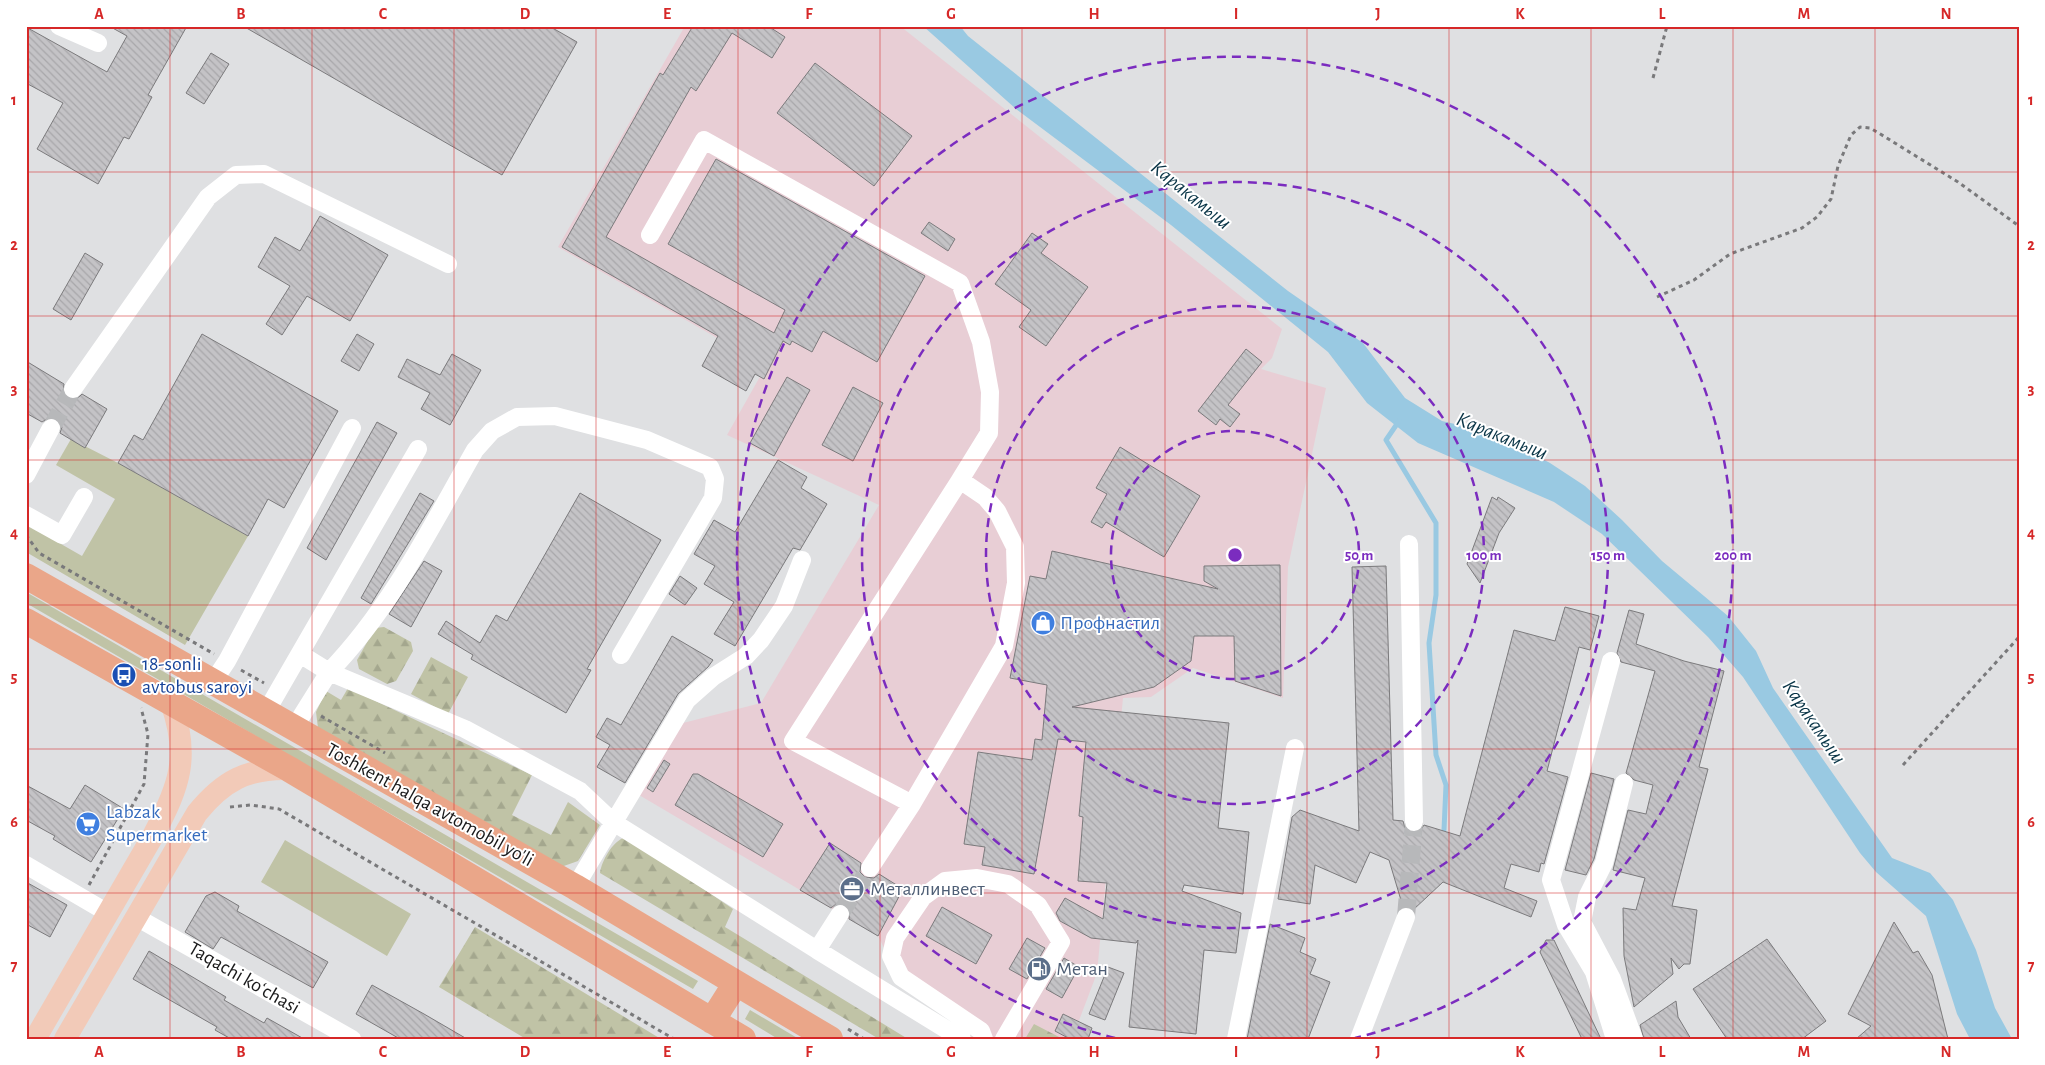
<svg xmlns="http://www.w3.org/2000/svg" width="2045" height="1065" viewBox="0 0 2045 1065" font-family="'Alegreya Sans',sans-serif">
	<defs>
		<pattern id="forest-firs" width="22" height="20" patternUnits="userSpaceOnUse" patternTransform="scale(1.25)"><rect width="22" height="20" fill="#c0c3a6"/><path d="M5 1l3.5 6h-7zM16 11l3.5 6h-7z" fill="#a4a78e"/></pattern>
		<pattern id="building-back-hatch" width="6" height="6" patternUnits="userSpaceOnUse" patternTransform="scale(1.25)"><rect width="6" height="6" fill="#c4c3c6"/><path d="M-1 5l2 2M0 0l6 6M5-1l2 2" fill="none" stroke="#a8a7aa"/></pattern>
	</defs>
	<rect width="100%" height="100%" fill="#dfe0e2"/>
	<path fill="#e8ced5" d="M685,26H900L1282,329L1272,358L1261,369L1326,388L1288,567L1283,698L1193,668L1151,697L1123,698L1097,973L1072,1039H981L901,982L878,936L634,792L683,723L761,703L879,505L727,435L766,366L558,247Z"/>
	<path fill="#c0c3a6" d="M71,439L118,463L248,536L185,645L26,552V524L82,556L115,499L56,465Z
		M26,592L698,981L693,989L26,603Z
		M285,840L411,914L387,956L261,882Z
		M750,1010L799,1039H778L745,1019Z"/>
	<path fill="url(#forest-firs)" d="M384,627L411,642L413,651L396,681L387,684L359,669L357,660L375,628Z
		M431,657L468,677L448,714L411,694Z
		M348,688L532,775L512,815L551,835L568,802L600,825L578,861L561,867L318,728L316,712L326,691L341,700Z
		M623,838L632,840L733,909L725,927L908,1039H879L600,873C602,860 612,843 623,838Z
		M475,927L661,1039H526L439,987Z
		M1034,1024L1063,1039H1025Z"/>
	<path fill="#99c9e2" d="M923,26H960L968,36L1288,291L1363,343L1405,398L1442,421L1493,433L1550,463L1585,486L1622,520L1662,561L1728,616L1756,651L1773,688L1892,858L1930,873L1953,900L1976,950L1995,1008L2012,1039H1970L1957,1014L1926,916L1876,872L1860,853L1743,677L1708,637L1602,534L1554,502L1418,443L1367,403L1328,352L1171,225L1016,109Z"/>
	<g fill="none" stroke-linecap="round" stroke-linejoin="round">
		<path stroke="#99c9e2" stroke-width="5" d="M1399,421L1386,440L1436,523V595L1429,643L1436,755L1446,785L1444,830"/>
	</g>
	<path fill="url(#building-back-hatch)" stroke="#7b7a7c" d="M109,26H187L148,95L152,97L129,139L124,137L98,184L37,149L63,103L26,83V27L107,72L127,36Z
		M243,26H549L577,42L502,175Z
		M693,26H768L785,37L772,58L732,33L696,91L691,87L606,237L774,333L785,310L668,244L716,159L925,276L877,362L823,331L812,352L792,341L790,345L783,341L764,379L755,374L746,391L702,366L718,336L562,247L660,73L663,75Z
		M211,53L229,64L204,104L186,93Z
		M815,63L912,136L874,186L777,113Z
		M320,216L388,255L350,321L307,296L282,335L266,324L290,286L258,267L275,237L300,251Z
		M929,222L955,239L948,251L921,233Z
		M1032,233L1048,244L1041,253L1088,287L1046,346L1019,327L1031,310L995,284Z
		M85,253L103,264L71,320L53,309Z
		M202,334L338,411L284,508L268,499L248,536L118,463L134,435L143,440Z
		M357,334L374,344L359,371L341,361Z
		M1246,349L1262,362L1228,405L1240,414L1230,427L1220,419L1216,425L1198,411Z
		M452,354L481,370L450,425L421,409L430,393L398,377L407,359L440,375Z
		M26,361L64,384L63,393L67,398L77,399L82,394L107,409L85,448L60,433L62,427L56,419L50,417L42,422L26,413Z
		M787,377L810,390L774,456L750,443Z
		M853,387L883,403L853,461L822,445Z
		M377,422L397,433L326,560L307,548Z
		M1120,447L1200,496L1164,557L1106,522L1102,528L1091,522L1107,494L1096,488Z
		M778,460L807,477L801,488L827,504L800,550L793,548L735,646L714,634L734,602L704,584L715,566L694,554L714,520L735,532Z
		M420,493L434,501L371,604L361,598Z
		M580,493L661,540L587,669L591,670L566,713L471,659L473,655L438,634L446,621L480,643L496,615L507,621Z
		M1492,497L1497,500L1498,497L1515,508L1499,533L1480,583L1467,564Z
		M1052,551L1218,589L1204,581V566L1280,565L1281,696L1235,681L1234,636H1194L1191,661L1154,687L1072,707L1229,723L1218,828L1249,832L1243,894L1184,885L1182,891L1241,913L1236,953L1204,950L1196,1034L1129,1027L1138,940L1136,943L1091,938L1060,921L1056,913L1065,898L1103,919L1107,883L1078,881L1083,817L1079,816L1086,742L1058,739L1034,874L982,865L985,847L964,844L978,752L1032,760L1035,739L1042,740L1047,685L1010,678L1030,576L1046,579Z
		M424,561L442,571L411,627L389,614Z
		M1386,566L1393,820L1403,821L1405,828L1414,833L1420,831L1424,825L1460,836L1514,630L1555,641L1565,607L1599,616L1590,650L1579,647L1547,771L1568,777L1544,864L1541,863L1539,872L1511,864L1504,888L1537,901L1531,917L1443,882L1413,910L1403,907L1389,860L1370,852L1356,883L1315,865L1310,904L1278,899L1292,817L1300,810L1359,831L1352,567Z
		M680,576L697,588L685,605L669,594Z
		M1629,610L1644,614L1636,644L1684,661L1724,671L1699,767L1708,769L1672,906L1697,910L1690,964H1684L1679,969L1671,958L1673,974L1634,1007L1624,956L1623,908L1636,910L1645,878L1613,870L1628,810L1646,814L1653,785L1634,780L1626,773L1655,671L1621,662L1617,653Z
		M672,636L713,660L708,667L678,694L625,783L597,767L610,745L596,737L607,718L621,725Z
		M664,760L670,764L653,792L647,788Z
		M1591,773L1614,779L1594,859L1586,875L1565,870Z
		M693,774H698L783,824L763,857L675,805Z
		M26,785L70,809L85,785L124,809L91,862L53,839L55,836L26,820Z
		M830,843L861,863L860,872L865,877L874,878L879,874L903,889L878,936L849,919L850,910L845,905L836,904L831,908L800,890Z
		M26,882L67,905L50,937L26,924Z
		M215,892L239,906L237,911L328,962L313,988L221,937L213,949L185,932L206,896Z
		M942,907L992,935L976,964L926,936Z
		M1894,922L1913,953L1918,951L1932,975L1948,1039H1856L1871,1026L1848,1014Z
		M1270,924L1305,938L1300,952L1316,959L1310,974L1330,982L1308,1039H1247Z
		M1027,938L1045,948L1027,979L1009,969Z
		M1767,939L1826,1021L1802,1039H1727L1693,989Z
		M1546,940H1554L1601,1039H1582L1540,952Z
		M149,951L226,997L224,1000L264,1023L267,1018L304,1039H231L215,1030L217,1027L133,979Z
		M1064,958L1079,967L1062,998L1046,989Z
		M1108,967L1124,973L1105,1020L1089,1014Z
		M372,985L424,1014L467,1039H400L356,1014Z
		M1676,1001L1678,1017L1691,1039H1644L1640,1025Z
		M1063,1014L1092,1028L1088,1039H1070L1055,1031Z"/>
	<g fill="none" stroke-linecap="round" stroke-linejoin="round">
		<path stroke="#b7b8ba" stroke-width="18" stroke-dasharray="18 9" stroke-linecap="butt" d="M51,428L73,389
			M840,914L870,868
			M1406,917L1414,822"/>
		<path stroke="#79797b" stroke-width="3" stroke-dasharray="4 4" stroke-linecap="butt" d="M1653,78L1667,26
			M1657,297L1694,280L1730,254L1802,228L1817,217L1831,199L1838,166L1851,135L1860,127L1870,128L1877,132L1958,182L2019,226
			M26,535L39,553L214,654
			M241,670L264,683
			M321,716L385,753
			M1903,765L2019,637
			M230,807L251,805L279,809L674,1039
			M89,885L144,784L148,734L141,708
			M848,1029L864,1039"/>
		<path stroke="#fff" stroke-width="18" d="M59,26L98,43
			M650,235L704,140L960,283L981,342L990,392L989,433L960,480
			M73,389L208,197L236,175L264,174L448,264
			M26,475L51,428
			M26,515L62,535L84,497
			M1409,544L1414,822
			M300,654L329,672C391,608 431,527 475,450L492,431L517,417L555,416L647,440L710,467L715,479L713,498L621,655
			M1611,661L1551,880L1566,925L1594,972L1615,1039
			M213,682L227,661L352,428
			M266,712L418,449
			M294,728L329,672L465,729L580,791L613,822L817,950
			M1624,783L1604,863L1587,897L1582,922L1612,979L1634,1039
			M26,865L108,913
			M870,868L912,804L1004,646L1016,583L1015,547L997,511L985,497L960,480L793,741L912,804
			M575,887L687,700L713,677L746,656L761,640L784,606L802,560
			M840,914L817,950L962,1039
			M136,917L352,1039
			M984,1039L981,1031L901,977L891,956L895,938L923,897L945,881L977,878L1008,884L1038,905L1061,942L1004,1039
			M1236,1039L1295,748
			M1359,1039L1406,917"/>
		<path stroke="#f2cab8" stroke-width="22" d="M35,1039L154,834C180,785 190,756 171,702
			M65,1039L197,813C223,781 247,768 289,769"/>
		<path stroke="#eaa689" stroke-width="26" d="M26,576L575,887L830,1039
			M26,621L289,769L743,1039
			M712,1021L736,983"/>
	</g>
	<path fill="none" stroke="#d62828" stroke-width="1" stroke-opacity="0.55" d="M170,26V1039M312,26V1039M454,26V1039M596,26V1039M738,26V1039M880,26V1039M1022,26V1039M1165,26V1039M1307,26V1039M1449,26V1039M1591,26V1039M1733,26V1039M1875,26V1039M26,172H2019M26,316H2019M26,460H2019M26,605H2019M26,749H2019M26,893H2019"/>
	<g fill="none" stroke="#7b2cbf" stroke-width="2.5" stroke-dasharray="9 6">
		<circle cx="1235" cy="555" r="124"/>
		<circle cx="1235" cy="555" r="249"/>
		<circle cx="1235" cy="555" r="373"/>
		<path d="M1115 1038A498 498 0 1 1 1355 1038"/>
	</g>
	<defs>
		<symbol id="shop-disc" viewBox="-11 -11 22 22"><circle r="9.5" fill="#3f7fe0" stroke="#fff"/><path d="M-5-2.5h2.3a2.7 3.5 0 0 1 5.4 0H5L5.5 6h-11ZM-1.5-2.5h3a1.5 2.3 0 0 0-3 0Z" fill="#fff"/></symbol>
		<symbol id="bus-disc" viewBox="-11 -11 22 22"><circle r="9.5" fill="#1a4fb4" stroke="#fff"/><path d="M-5-6H5V4H4V6H2V4H-2V6H-4V4H-5ZM-3.5-4V0h7V-4ZM-3.5 1.2v1.5H-2V1.2ZM2 1.2v1.5H3.5V1.2Z" fill="#fff"/></symbol>
		<symbol id="supermarket-disc" viewBox="-11 -11 22 22"><circle r="9.5" fill="#3f7fe0" stroke="#fff"/><path d="M-6-5.5h2.5l.6 2H6L4.5 2H-2.5L-4.4-4H-6ZM-1.5 3.2a1.3 1.3 0 1 0 .1 0ZM3 3.2a1.3 1.3 0 1 0 .1 0Z" fill="#fff"/></symbol>
		<symbol id="office-disc" viewBox="-11 -11 22 22"><circle r="9.5" fill="#5c6f8a" stroke="#fff"/><path d="M-6-3h4V-5.5h4V-3h4V5H-6ZM-1-4.5V-3h2v-1.5ZM-6 0V1H6V0Z" fill="#fff"/></symbol>
		<symbol id="fuel-disc" viewBox="-11 -11 22 22"><circle r="9.5" fill="#5c6f8a" stroke="#fff"/><path d="M-5.5-6h7V0h2V4h1.3V-2.5L3-4.5l.8-.8L6-3V5H2.5V1h-1V6h-7ZM-4.2-4.7v3.2H.2V-4.7Z" fill="#fff"/></symbol>
	</defs>
	<g fill-rule="evenodd">
		<use href="#shop-disc" x="1029" y="609" width="28" height="28"/>
		<use href="#bus-disc" x="110" y="661" width="28" height="28"/>
		<use href="#supermarket-disc" x="74" y="810" width="28" height="28"/>
		<use href="#office-disc" x="838" y="875" width="28" height="28"/>
		<use href="#fuel-disc" x="1025" y="955" width="28" height="28"/>
	</g>
	<g text-anchor="middle" dominant-baseline="central" stroke-width="4" stroke-linejoin="round" paint-order="stroke">
		<g font-size="20" fill="#366cbe" stroke="#fff" text-anchor="start">
			<text x="1060" y="623">Профнастил</text>
			<text x="106" y="812">Labzak<tspan x="106" dy="23">Supermarket</tspan></text>
		</g>
		<g font-size="20" fill="#164399" stroke="#fff" text-anchor="start">
			<text x="142" y="664">18-sonli<tspan x="142" dy="23">avtobus saroyi</tspan></text>
		</g>
		<g font-size="20" fill="#19191a" stroke="#fff">
			<text transform="translate(430 805) rotate(29)">Toshkent halqa avtomobil yo'li</text>
			<text transform="translate(244 978) rotate(30)">Taqachi koʻchasi</text>
		</g>
		<g font-size="20" fill="#4e5e75" stroke="#fff" text-anchor="start">
			<text x="870" y="889">Металлинвест</text>
			<text x="1056" y="969">Метан</text>
		</g>
		<g font-size="21" font-style="italic" fill="#0a3547" stroke="#fff">
			<text transform="translate(1191 195) rotate(39)">Каракамыш</text>
			<text transform="translate(1502 436) rotate(22)">Каракамыш</text>
			<text transform="translate(1814 722) rotate(56)">Каракамыш</text>
		</g>
	</g>
	<circle cx="1235" cy="555" r="8" fill="#7b2cbf" stroke="#fff" stroke-width="2.5"/>
	<g font-size="15" text-anchor="middle" font-weight="bold" fill="#7b2cbf" stroke="#fff" stroke-width="4" stroke-linejoin="round" paint-order="stroke">
		<text x="1359" y="560">50 m</text>
		<text x="1484" y="560">100 m</text>
		<text x="1608" y="560">150 m</text>
		<text x="1733" y="560">200 m</text>
	</g>
	<rect width="2045" height="1065" fill="none" stroke="#ffffff" stroke-width="55"/>
	<rect x="28" y="28" width="1990" height="1010" fill="none" stroke="#d62828" stroke-width="2"/>
	<g font-size="16" text-anchor="middle" font-weight="bold" fill="#d62828">
		<text x="99" y="19">A</text>
		<text x="241" y="19">B</text>
		<text x="383" y="19">C</text>
		<text x="525" y="19">D</text>
		<text x="667" y="19">E</text>
		<text x="809" y="19">F</text>
		<text x="951" y="19">G</text>
		<text x="1094" y="19">H</text>
		<text x="1236" y="19">I</text>
		<text x="1378" y="19">J</text>
		<text x="1520" y="19">K</text>
		<text x="1662" y="19">L</text>
		<text x="1804" y="19">M</text>
		<text x="1946" y="19">N</text>
		<text x="14" y="105">1</text>
		<text x="2031" y="105">1</text>
		<text x="14" y="250">2</text>
		<text x="2031" y="250">2</text>
		<text x="14" y="394">3</text>
		<text x="2031" y="394">3</text>
		<text x="14" y="538">4</text>
		<text x="2031" y="538">4</text>
		<text x="14" y="682">5</text>
		<text x="2031" y="682">5</text>
		<text x="14" y="827">6</text>
		<text x="2031" y="827">6</text>
		<text x="14" y="971">7</text>
		<text x="2031" y="971">7</text>
		<text x="99" y="1057">A</text>
		<text x="241" y="1057">B</text>
		<text x="383" y="1057">C</text>
		<text x="525" y="1057">D</text>
		<text x="667" y="1057">E</text>
		<text x="809" y="1057">F</text>
		<text x="951" y="1057">G</text>
		<text x="1094" y="1057">H</text>
		<text x="1236" y="1057">I</text>
		<text x="1378" y="1057">J</text>
		<text x="1520" y="1057">K</text>
		<text x="1662" y="1057">L</text>
		<text x="1804" y="1057">M</text>
		<text x="1946" y="1057">N</text>
	</g>
</svg>
